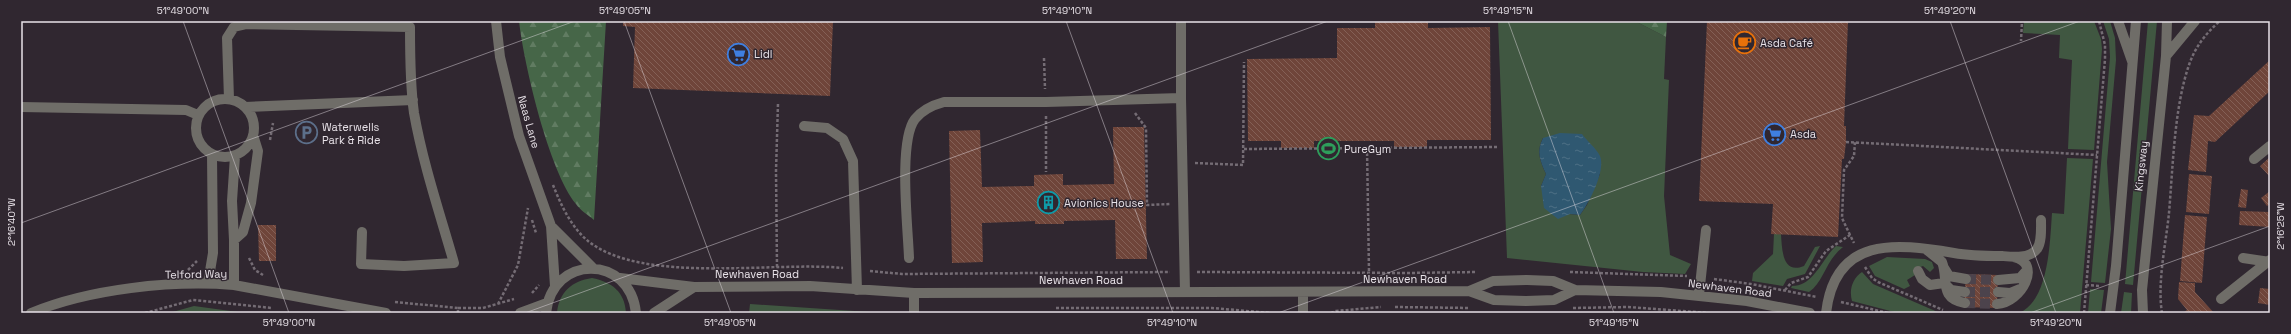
<svg xmlns="http://www.w3.org/2000/svg" width="2291" height="334" viewBox="0 0 2291 334" font-family="'Space Grotesk',sans-serif">
	<defs>
		<pattern id="forest-firs" width="22" height="20" patternUnits="userSpaceOnUse"><rect width="22" height="20" fill="#466648"/><path d="M5 1l3.5 6h-7zM16 11l3.5 6h-7z" fill="#617c62"/></pattern>
		<pattern id="water-ripples" width="26" height="14" patternUnits="userSpaceOnUse"><rect width="26" height="14" fill="#2f5871"/><path d="M2 4q2-2 4 0t4 0M15 11q2-2 4 0t4 0" fill="none" stroke="#4d7085"/></pattern>
		<pattern id="building-back-hatch" width="6" height="6" patternUnits="userSpaceOnUse"><rect width="6" height="6" fill="#6f453a"/><path d="M-1 5l2 2M0 0l6 6M5-1l2 2" fill="none" stroke="#846056"/></pattern>
	</defs>
	<rect width="100%" height="100%" fill="#302730"/>
	<path fill="#405741" fill-rule="evenodd" d="M1498,21H1635L1666,37L1664,79L1669,80L1664,196L1670,255L1691,264L1685,274L1643,272L1507,258ZM1543,138L1600,174L1587,205L1580,215L1569,214L1541,186L1546,174C1540,161 1536,151 1543,138Z
		M2024,21H2094L2101,39L2102,49L2094,150L2068,149L2072,60L2059,58L2060,35L2023,33Z
		M2103,21H2110L2115,38L2116,60L2107,162L2111,229L2105,283L2091,282L2110,57L2109,39Z
		M2148,21H2157L2133,285L2125,284Z
		M2067,158L2093,159L2080,313H2019C2049,301 2050,241 2052,213L2064,214Z
		M1774,234H1781C1782,249 1782,275 1804,266L1815,247L1820,246L1805,274L1787,279L1783,286L1752,281L1753,273L1773,254Z
		M1836,246L1843,247C1825,261 1824,282 1809,292L1791,288L1792,286C1814,286 1821,260 1836,246Z
		M1887,257L1925,259L1932,262L1934,268L1930,272L1923,266L1913,270L1915,275L1907,280L1910,286L1904,289L1875,276L1869,266Z
		M1862,272L1873,284L1940,313H1898L1852,301C1849,290 1852,279 1862,272Z
		M592,278C612,282 625,292 626,313H557C559,292 572,281 592,278Z
		M2090,289L2104,290L2101,313H2088Z
		M2124,292L2132,293L2131,313H2121Z
		M750,304L884,313H749Z
		M194,306L245,313H169Z"/>
	<path fill="url(#forest-firs)" d="M519,21H606L594,220C588,215 580,210 576,204C549,171 524,65 519,21Z
		M1635,21H1667L1666,37Z"/>
	<path fill="url(#water-ripples)" d="M1560,133L1582,134C1587,141 1596,148 1600,156C1606,171 1589,203 1580,215L1570,214L1558,219L1544,208L1541,186L1546,174C1540,161 1536,151 1543,138Z"/>
	<path fill="url(#building-back-hatch)" d="M623,21H833L830,96L633,88L635,27L623,26Z
		M1375,21H1428V28L1490,27L1491,140H1427V147H1394V141H1314V148H1281V141H1248L1247,59L1337,58V28H1375Z
		M1707,21H1848L1844,126H1846V142L1844,159H1842L1838,237L1771,234L1773,204L1699,201Z
		M2270,60V91L2215,142L2208,141L2206,172L2188,170L2194,115L2209,116Z
		M1113,127H1144L1147,259H1116L1115,220L1064,221V224H1035V221L982,223L983,262L952,263L949,131L980,130L982,187L1034,186V175L1063,174V185L1114,184Z
		M2270,157V177L2260,166Z
		M2189,174L2212,176L2209,214L2186,212Z
		M2241,189L2248,190L2246,208L2238,207Z
		M2270,191V204L2267,206L2261,198Z
		M2240,211L2270,212V227L2239,225Z
		M2185,215L2207,217L2202,283L2180,281Z
		M258,225H276V261H259Z
		M1966,274L1998,275L1997,308L1964,307Z
		M2179,282L2195,283V292L2214,313H2183L2187,310L2178,299Z
		M2260,288L2270,289V305L2258,303Z"/>
	<g fill="none" stroke-linecap="round" stroke-linejoin="round">
		<path stroke="#4c434c" stroke-width="10" stroke-dasharray="10 5" stroke-linecap="butt" d="M1966,279L1998,280
			M1965,292H1998
			M1965,303L1997,304"/>
		<path stroke="#746c74" stroke-width="2.5" stroke-dasharray="3 2" stroke-linecap="butt" d="M2020,21H2022L2021,41
			M1044,58L1045,89
			M1135,113L1146,128L1147,205L1170,204
			M1046,116V172
			M270,140L273,123
			M1846,142L2097,155
			M1367,148L1369,272
			M1244,149L1499,147
			M1195,163L1243,165L1244,62
			M553,185C561,205 571,227 588,241C643,285 774,261 843,268
			M532,220L536,233
			M1850,235L1842,218L1844,170L1854,156L1855,142
			M249,258L255,270L263,275
			M777,267L776,171L778,103
			M1865,267L1872,278L1878,282L1943,310
			M188,270L197,261
			M870,271L902,274L1170,272
			M1197,272L1408,273L1476,272
			M1570,272L1687,276
			M1714,279L1751,284L1817,297
			M2086,285L2100,286
			M1785,290L1791,283L1808,277L1826,251L1850,235L1854,243
			M532,293L539,285
			M395,302L458,308
			M1841,302L1888,313
			M498,304L518,265L528,208
			M1395,307L1470,308
			M1056,308H1212L1271,313
			M1573,308L1628,307L1708,313
			M145,313L193,300L272,308
			M458,313V308H483L514,299
			M1331,313L1336,311L1381,307
			M2084,313L2105,59V45L2099,21
			M2162,313C2157,283 2166,243 2169,213C2173,167 2174,108 2189,65C2195,47 2206,33 2220,21"/>
		<path stroke="#6f6d68" stroke-width="10" d="M496,21L500,57L519,136L551,226L555,286
			M1181,21V98
			M2118,21L2132,61
			M2166,56L2195,21
			M196 128a29 29 0 1 1 58 0a29 29 0 1 1-58 0Z
			M229,99L227,38L234,27L247,24L410,27C410,56 410,85 414,113C423,164 440,214 454,263L404,266L361,264L362,232
			M21,107L186,110L198,115
			M245,107L413,100
			M804,126L827,128L843,139L853,161L857,290
			M2254,159L2270,146
			M551,226L593,268
			M234,240L243,232L251,203L258,151L253,135
			M1927,250L1942,262C1949,280 1938,298 1965,303
			M909,258C908,228 898,141 915,119C923,109 933,105 944,102H1046L1181,98L1185,292
			M2243,258L2270,262
			M1944,268L1949,276L1966,279
			M1918,271L1922,279L1930,285L1944,283L1951,290L1965,292
			M620,278L694,287L810,286L914,293L1469,291L1494,300L1526,301L1554,300L1575,290L1661,292L1747,301L1810,313
			M1998,280L2020,278L2027,270
			M208,283L213,253L212,155
			M234,285V240L232,201L235,156
			M1469,291L1493,281L1527,280L1553,281L1575,290
			M1998,292L2010,293L2022,288
			M1699,295L1706,230
			M2221,299L2270,260
			M1997,304C2021,303 2043,263 2014,257
			M31,313C89,289 171,280 234,285L386,313
			M520,313L547,303
			M546,313C552,254 630,254 636,313
			M654,313L694,287
			M914,313V293
			M1303,313V292
			M1826,313C1835,236 1895,243 1954,253C1970,256 1986,256 2002,256C2013,257 2029,259 2037,249C2042,242 2041,228 2041,220
			M2110,313L2116,266L2136,21
			M2143,313L2142,290L2166,56L2167,21"/>
	</g>
	<path fill="none" stroke="#e8e2e8" stroke-width="1" stroke-opacity="0.45" d="M183,21L289,313M624,21L731,313M1066,21L1173,313M1508,21L1614,313M1950,21L2056,313M21,223L575,21M525,313L1328,21M1278,313L2080,21M2030,313L2270,226"/>
	<defs>
		<symbol id="cafe-ring" viewBox="-11 -11 22 22"><circle r="9.5" fill="#302730" stroke="#e8710a" stroke-width="1.5"/><path d="M-5.5-4.5H6V0H3Q3 3.5 0 3.5H-2.5Q-5.5 3.5-5.5 0ZM3-3.2v2h1.7v-2ZM-6 4.5H4V6H-6Z" fill="#e8710a"/></symbol>
		<symbol id="supermarket-ring" viewBox="-11 -11 22 22"><circle r="9.5" fill="#302730" stroke="#3f7fe0" stroke-width="1.5"/><path d="M-6-5.5h2.5l.6 2H6L4.5 2H-2.5L-4.4-4H-6ZM-1.5 3.2a1.3 1.3 0 1 0 .1 0ZM3 3.2a1.3 1.3 0 1 0 .1 0Z" fill="#3f7fe0"/></symbol>
		<symbol id="parking-ring" viewBox="-11 -11 22 22"><circle r="9.5" fill="#302730" stroke="#5c6f8a" stroke-width="1.5"/><path d="M-3.5-5.5H1a3.5 3.5 0 0 1 0 7H-1V5.5H-3.5ZM-1-3.4V-.6H.8a1.4 1.4 0 0 0 0-2.8Z" fill="#5c6f8a"/></symbol>
		<symbol id="stadium-ring" viewBox="-11 -11 22 22"><circle r="9.5" fill="#302730" stroke="#2e9e5b" stroke-width="1.5"/><path d="M0-5a6.5 5 0 1 0 0 10a6.5 5 0 1 0 0-10ZM-3.5-1.8h7v3.6h-7Z" fill="#2e9e5b"/></symbol>
		<symbol id="building-ring" viewBox="-11 -11 22 22"><circle r="9.5" fill="#302730" stroke="#0f9aa8" stroke-width="1.5"/><path d="M-4-6H4V6H1V3H-1V6H-4ZM-2.5-4.3h1.7v1.8h-1.7ZM.8-4.3h1.7v1.8H.8ZM-2.5-1h1.7V.8h-1.7ZM.8-1h1.7V.8H.8Z" fill="#0f9aa8"/></symbol>
	</defs>
	<g fill-rule="evenodd">
		<use href="#cafe-ring" x="1732" y="30" width="25" height="25"/>
		<use href="#supermarket-ring" x="726" y="42" width="25" height="25"/>
		<use href="#parking-ring" x="294" y="120" width="25" height="25"/>
		<use href="#supermarket-ring" x="1762" y="122" width="25" height="25"/>
		<use href="#stadium-ring" x="1316" y="136" width="25" height="25"/>
		<use href="#building-ring" x="1036" y="190" width="25" height="25"/>
	</g>
	<g text-anchor="middle" dominant-baseline="central" stroke-width="3" stroke-linejoin="round" paint-order="stroke">
		<g font-size="11" fill="#e8e2e8" stroke="#302730" text-anchor="start">
			<text x="1760" y="43">Asda Café</text>
			<text x="754" y="54">Lidl</text>
			<text x="322" y="127">Waterwells<tspan x="322" dy="13">Park &amp; Ride</tspan></text>
			<text x="1790" y="134">Asda</text>
			<text x="1344" y="149">PureGym</text>
			<text x="1064" y="203">Avionics House</text>
		</g>
		<g font-size="11" fill="#e8e2e8" stroke="#302730">
			<text transform="translate(529 122) rotate(74)">Naas Lane</text>
			<text transform="translate(2141 166) rotate(-84)">Kingsway</text>
			<text transform="translate(196 274) rotate(-1)">Telford Way</text>
			<text x="757" y="274">Newhaven Road</text>
			<text x="1405" y="279">Newhaven Road</text>
			<text x="1081" y="280">Newhaven Road</text>
			<text transform="translate(1730 288) rotate(7)">Newhaven Road</text>
		</g>
	</g>
	<rect width="2291" height="334" fill="none" stroke="#302730" stroke-width="44"/>
	<rect x="22" y="22" width="2247" height="290" fill="none" stroke="#e8e2e8" stroke-width="1.5"/>
	<g font-size="10" text-anchor="middle" fill="#e8e2e8">
		<text x="183" y="14">51°49'00"N</text>
		<text x="625" y="14">51°49'05"N</text>
		<text x="1067" y="14">51°49'10"N</text>
		<text x="1508" y="14">51°49'15"N</text>
		<text x="1950" y="14">51°49'20"N</text>
		<text transform="translate(11 222) rotate(-90)" y="4">2°16'40"W</text>
		<text transform="translate(2280 226) rotate(-90)" y="4">2°16'25"W</text>
		<text x="289" y="326">51°49'00"N</text>
		<text x="730" y="326">51°49'05"N</text>
		<text x="1172" y="326">51°49'10"N</text>
		<text x="1614" y="326">51°49'15"N</text>
		<text x="2056" y="326">51°49'20"N</text>
	</g>
</svg>
